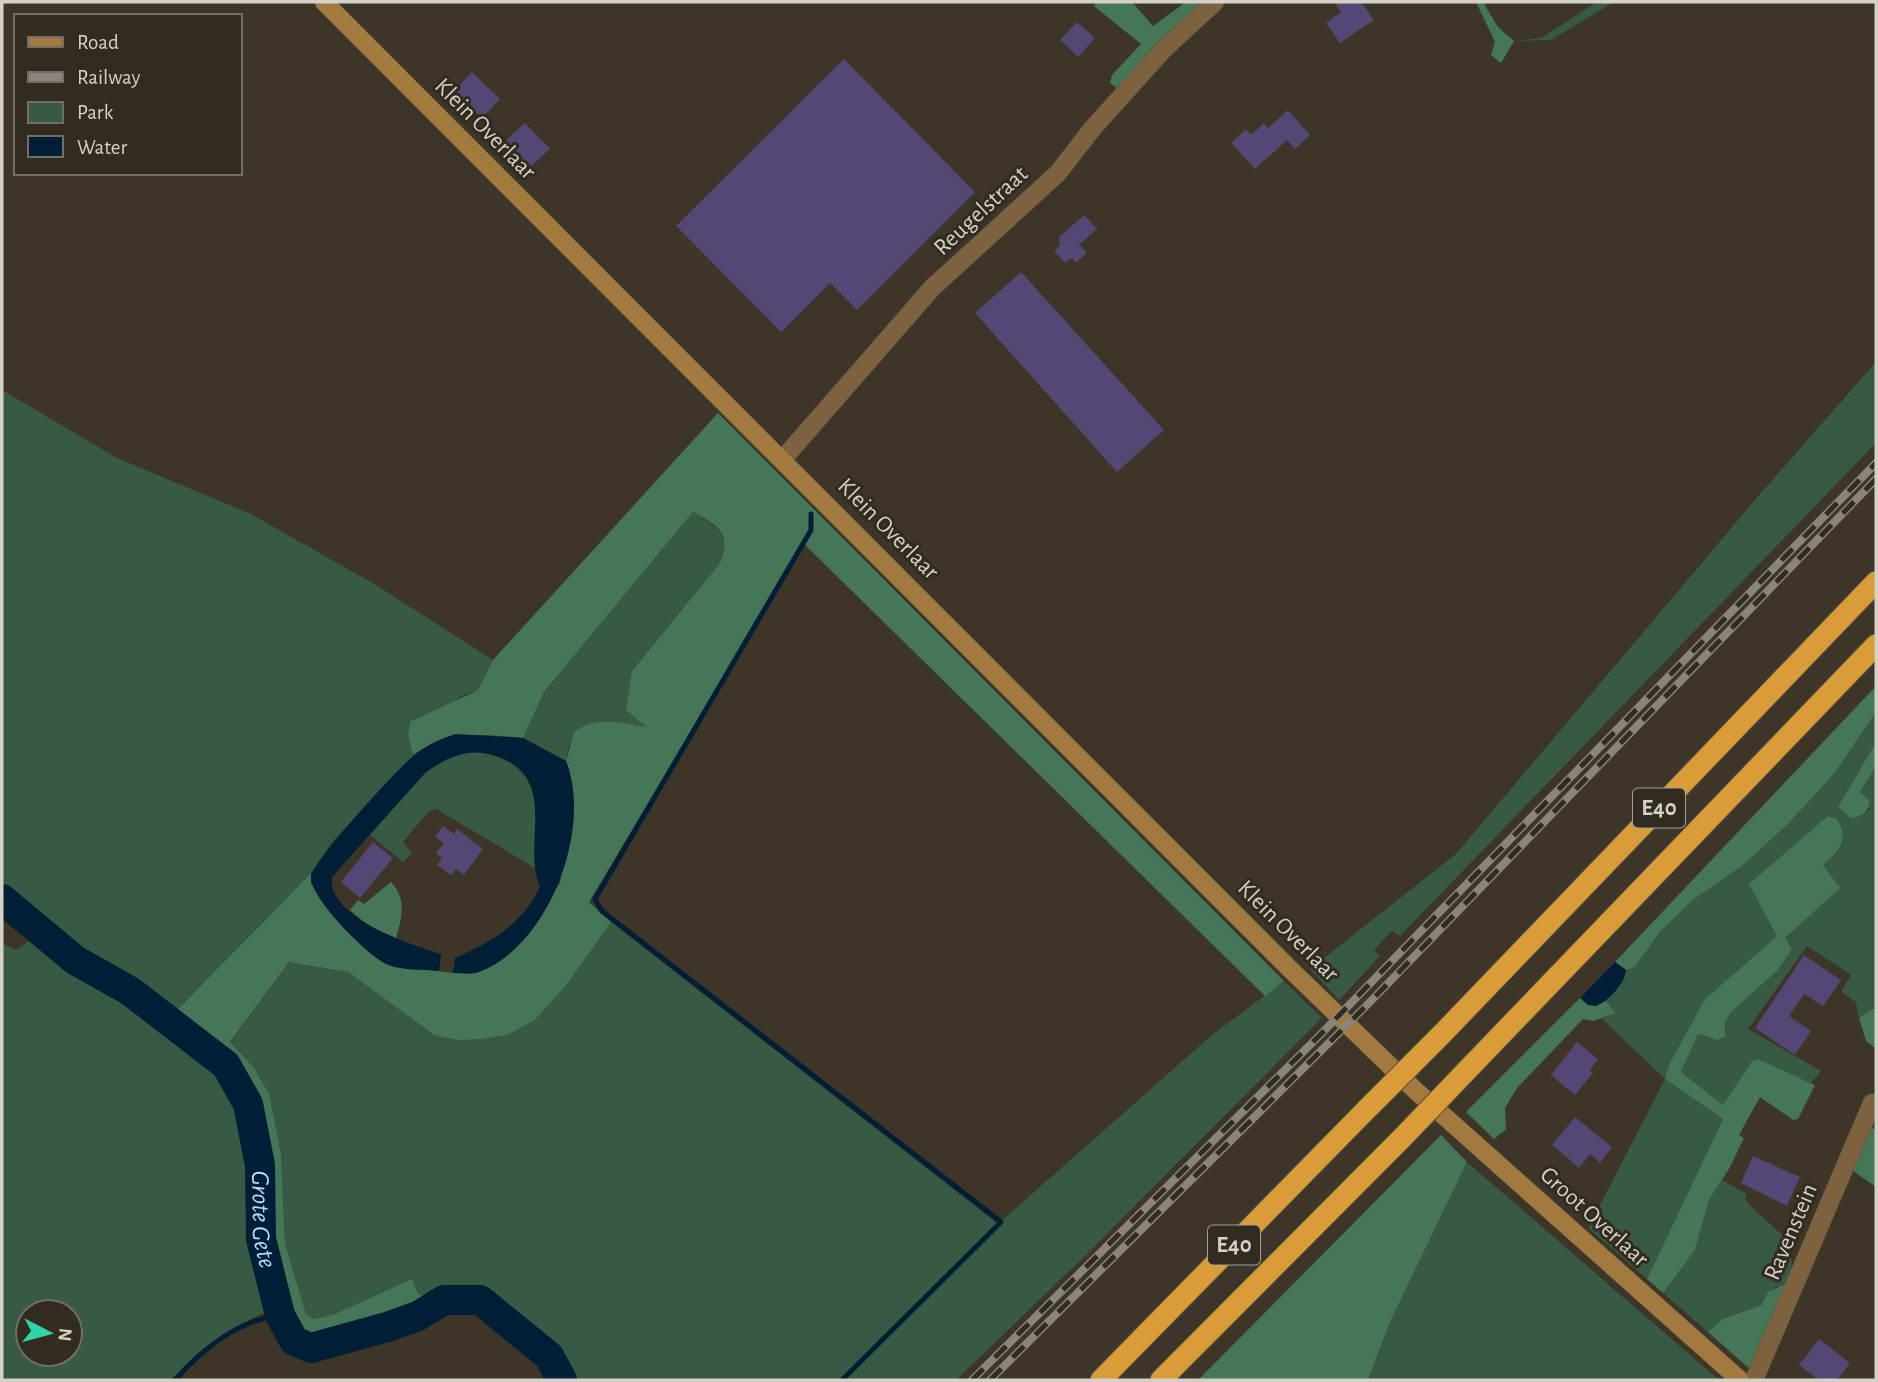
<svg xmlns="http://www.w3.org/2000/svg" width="1878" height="1382" viewBox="0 0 1878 1382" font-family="'Alegreya Sans',sans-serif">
	<rect width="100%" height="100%" fill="#3c3528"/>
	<path fill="#385943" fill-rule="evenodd" d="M1597,2H1614L1551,40L1514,41L1541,38Z
		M1876,362V443L1400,936L1392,931L1374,950L1380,956L1339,1000L1310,969L1456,854L1760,494Z
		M2,390L117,458L251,514L376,585L493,660L478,690L461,696L408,736L413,755L410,761L332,842L311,873L174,1012L118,973L71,948L2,887Z
		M693,512C717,528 732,532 720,563L632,671L648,728C609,725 573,711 566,761L523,738L544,692Z
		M1876,712V742L1838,807L1862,816L1869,810L1870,801L1860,792L1876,766V1009L1859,1018L1856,1002L1841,992L1851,975L1807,946L1748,1029L1821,1071L1811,1083L1758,1059L1752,1061L1723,1105L1681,1072L1698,1033L1708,1038L1726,1028L1725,1022L1731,1012L1776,972L1784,939L1839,888L1823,865C1837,854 1848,844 1840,825L1777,936L1705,999L1665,1079L1723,1119L1647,1279L1588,1228L1665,1079L1602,1019L1614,1013L1606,1001L1624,979L1626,970L1635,967L1659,933L1694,899L1742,866L1789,823L1834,774Z
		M474,752C544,760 539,811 535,868L436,809L429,811L403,842L412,853L403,862L370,835C399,801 427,756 474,752Z
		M611,922L998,1224L1212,1035L1284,981L1322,1018L1082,1259L956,1380H573C544,1333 487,1272 427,1298L418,1294L313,1319L306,1314L285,1245L281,1154L230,1043L289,962L348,972L434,1035L535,1020L568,983Z
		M29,941L162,1025L226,1081L246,1149L248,1192L256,1251L269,1310L238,1326L169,1380H2V943L16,950ZM28,1312H70V1354H28Z
		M1467,1162L1719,1380H1368L1390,1322Z
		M1722,1180L1747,1194L1745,1199C1770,1231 1801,1233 1789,1282L1774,1288L1762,1305L1722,1319L1708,1332L1663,1293L1695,1250L1709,1200Z"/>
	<path fill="#457657" d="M1096,2H1132L1153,26L1186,2H1205L1151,49L1130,79L1118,89L1110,83L1112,75L1141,44L1094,6Z
		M1476,2H1483L1498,27L1514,41L1501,63L1491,55L1495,42Z
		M718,413L1284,981L1265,996L803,543L589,902L611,922L568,983L535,1020L507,1035L479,1039L459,1040L434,1035L348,972L289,962L230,1042L254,1068L269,1094L281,1154L285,1244L306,1314L314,1319L335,1314L412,1279L418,1294L427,1298L394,1318L321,1339H309L297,1329L282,1338L275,1330L256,1251L248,1192L246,1149L226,1081L162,1025L311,873V884L387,964L453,973H477L518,945L560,883L572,783L566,761L574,733C592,715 624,723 646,727L626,710L632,671L720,563C732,533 718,526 693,512L544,692L523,738C480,734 451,730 413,755L408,736L410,722L478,690L493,660Z
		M1876,686V712L1834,774L1789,823L1742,866L1694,899L1659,933L1635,967L1626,970L1615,962Z
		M1876,742V766L1860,792L1870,801C1868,814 1863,816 1851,818L1838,807Z
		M1828,816L1837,819C1850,840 1839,852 1823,865L1840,888L1785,938L1792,949L1776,972L1731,1012L1725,1022V1037L1718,1040L1698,1034L1681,1072L1723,1105L1752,1061L1758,1059L1815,1085L1798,1119L1793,1120L1760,1097L1739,1135L1744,1138L1729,1169L1709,1200L1695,1250L1663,1293L1647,1279L1723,1119L1665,1079L1670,1063L1705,999L1777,936L1749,884Z
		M391,882C407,898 402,918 396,938L371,928L350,910L358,900L364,904Z
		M1580,998L1596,1006L1606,1001L1615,1013L1594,1021L1583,1019L1517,1088L1505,1108L1506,1129L1494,1139L1466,1112Z
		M1873,1009H1876V1049L1866,1041L1859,1018Z
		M1871,1126L1876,1131V1187L1849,1168Z
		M1441,1135L1467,1162L1390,1322L1368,1380H1198Z
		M1789,1282L1753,1372L1708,1332L1722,1319L1762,1305L1768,1292Z"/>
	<path fill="#001e36" d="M455,734L523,738L566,761C593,828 549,946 479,972C471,975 461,973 453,973L455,958C491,942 522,925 540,887C521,843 561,777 496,756C470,747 447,757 426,772L332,877C327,918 412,945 441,954L439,971C423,969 401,971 386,964C367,955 310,898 311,877C312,862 401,764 417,753C429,744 441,739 455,734Z
		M1615,962L1626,970C1623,986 1610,999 1596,1006L1588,1005L1580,998Z"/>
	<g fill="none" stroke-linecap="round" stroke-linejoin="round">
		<path stroke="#001e36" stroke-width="5" d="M811,514V530L595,899L602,911L1001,1222L842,1380
			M175,1380C202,1349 239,1320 280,1315"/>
		<path stroke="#001e36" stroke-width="30" id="s1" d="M2,899L75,960L130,991L226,1065L248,1104L260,1165L261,1239L280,1315L294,1341L311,1348L387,1327L418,1316L444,1300H480L549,1356L562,1380"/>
	</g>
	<path fill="#554773" d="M1334,2H1361L1374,20L1340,43L1326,23L1341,12Z
		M1077,22L1095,38L1078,57L1060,40Z
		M844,59L975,192L857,310L830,283L781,332L676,226Z
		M472,72L500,99L482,118L454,91Z
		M1288,110L1310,135L1295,149L1287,140L1255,169L1231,143L1246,129L1251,135L1264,123L1268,128Z
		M525,123L550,149L530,167L505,141Z
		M1084,215L1097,229L1079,245L1087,253L1076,263L1072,258L1065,263L1054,251L1060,245L1059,237Z
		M1021,272L1164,430L1117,472L975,313Z
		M443,826L454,834L457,829L483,849L464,875L456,869L451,875L437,865L442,858L436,853L444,843L435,837Z
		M373,842L393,858L360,898L341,882Z
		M1804,955L1841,980L1823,1006L1804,994L1789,1016L1811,1031L1795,1055L1755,1028Z
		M1577,1042L1598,1059L1590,1070L1593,1073L1575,1095L1551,1075Z
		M1575,1117L1612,1147L1600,1163L1590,1154L1579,1168L1552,1145Z
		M1753,1156L1800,1177L1787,1206L1741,1183Z
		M1819,1339L1850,1363L1837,1380H1819L1799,1365Z"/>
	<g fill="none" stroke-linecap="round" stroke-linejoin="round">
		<defs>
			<path id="street" d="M783,459L932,288L1058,173L1092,129L1164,49L1215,2
				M1754,1380L1872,1103"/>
			<path id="secondary" d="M324,2L1291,970L1416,1091L1740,1380"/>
			<path id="highway" d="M1442,1034L1876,582
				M1473,1064L1876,645
				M1101,1380L1367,1109
				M1161,1380L1402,1138"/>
		</defs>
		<use href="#street" stroke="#585145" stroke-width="19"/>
		<use href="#secondary" stroke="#585145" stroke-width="19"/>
		<use href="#highway" stroke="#585145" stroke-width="23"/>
		<use href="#street" stroke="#7c623f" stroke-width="18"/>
		<use href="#secondary" stroke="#a27a3f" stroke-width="18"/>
		<use href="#highway" stroke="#da9c38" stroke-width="21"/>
		<defs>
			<path id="rail" d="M972,1380L1319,1036L1876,463
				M990,1380L1369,1003L1876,479"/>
		</defs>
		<use href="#rail" stroke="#8a847a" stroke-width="8"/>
		<use href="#rail" stroke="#322b1f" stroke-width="5" stroke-dasharray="16" stroke-linecap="butt"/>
		<defs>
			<path id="highway-bridge" d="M1367,1109L1442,1034
				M1402,1138L1473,1064"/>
		</defs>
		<use href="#highway-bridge" stroke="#585145" stroke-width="23" stroke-linecap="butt"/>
		<use href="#highway-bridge" stroke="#da9c38" stroke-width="21"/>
	</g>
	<g text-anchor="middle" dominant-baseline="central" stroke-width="6" stroke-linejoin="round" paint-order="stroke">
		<g fill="#322b1f" stroke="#a49f96" stroke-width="2">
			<rect x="1633" y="788.5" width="52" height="39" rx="5"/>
			<rect x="1208" y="1225.5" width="52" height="39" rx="5"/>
		</g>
		<g font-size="23" font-weight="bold" fill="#d5d1c9">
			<text x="1659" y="808">E40</text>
			<text x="1234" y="1245">E40</text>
		</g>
		<g font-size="24" fill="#d5d1c9" stroke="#322b1f">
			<text transform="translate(485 129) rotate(45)">Klein Overlaar</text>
			<text transform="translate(981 211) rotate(-43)">Reugelstraat</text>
			<text transform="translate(888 529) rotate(45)">Klein Overlaar</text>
			<text transform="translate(1288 931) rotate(45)">Klein Overlaar</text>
			<text transform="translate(1594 1217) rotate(42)">Groot Overlaar</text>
			<text transform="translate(1791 1232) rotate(-67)">Ravenstein</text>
		</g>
		<g font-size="26" font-style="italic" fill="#b6dbfe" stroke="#322b1f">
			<text stroke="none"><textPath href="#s1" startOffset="441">Grote Gete</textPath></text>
		</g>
	</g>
	<rect width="1878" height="1382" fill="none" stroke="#d5d1c9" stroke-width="7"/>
	<rect x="14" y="14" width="228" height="161" fill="#322b1f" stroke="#736d63" stroke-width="2"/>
	<rect x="28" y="37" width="35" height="10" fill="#a27a3f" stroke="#736d63" stroke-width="2"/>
	<text x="77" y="49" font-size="21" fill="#d5d1c9">Road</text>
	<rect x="28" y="72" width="35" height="10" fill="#8a847a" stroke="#736d63" stroke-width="2"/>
	<text x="77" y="84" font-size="21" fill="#d5d1c9">Railway</text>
	<rect x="28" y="102" width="35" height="21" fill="#385943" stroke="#736d63" stroke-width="2"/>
	<text x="77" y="119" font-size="21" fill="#d5d1c9">Park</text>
	<rect x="28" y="136" width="35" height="21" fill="#001e36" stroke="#736d63" stroke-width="2"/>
	<text x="77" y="154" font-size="21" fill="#d5d1c9">Water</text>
	<g transform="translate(49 1333) rotate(96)"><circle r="33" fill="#322b1f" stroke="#736d63" stroke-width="2"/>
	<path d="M0-5L12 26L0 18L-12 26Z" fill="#2fd4aa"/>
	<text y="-10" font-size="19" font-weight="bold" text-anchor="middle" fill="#d5d1c9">N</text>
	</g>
</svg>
